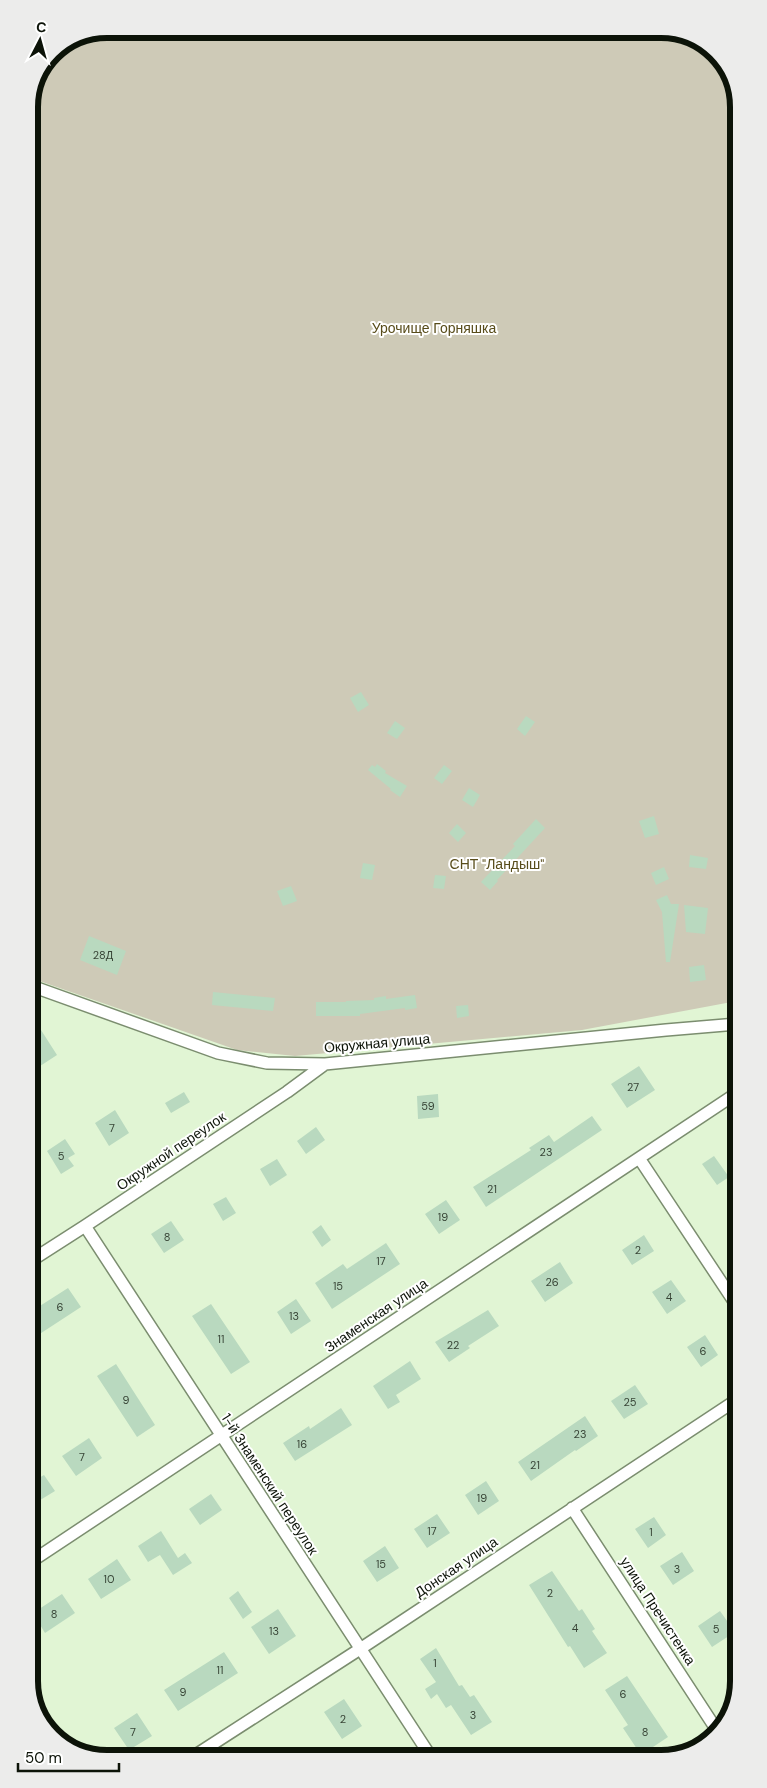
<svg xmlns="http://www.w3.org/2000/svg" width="767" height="1788" viewBox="0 0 767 1788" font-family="'DM Sans',sans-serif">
	<rect width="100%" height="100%" fill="#e1f5d4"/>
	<path fill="#cecab7" d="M107,29H666L708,45L734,82L737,1001L582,1030L295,1056L237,1050L31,978L29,102L52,51Z"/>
	<path fill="#b9d9bf" d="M361,692L369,705L358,712L350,698Z
		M526,716L535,722L525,736L517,729Z
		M395,721L405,728L397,739L387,733Z
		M377,764L386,771L385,773L407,786L400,797L390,790L391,789L368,770L372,765L375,767Z
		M444,765L452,771L442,784L434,778Z
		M469,788L480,795L473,807L462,800Z
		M654,816L659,834L645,838L639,821Z
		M536,819L545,828L497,880L498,881L490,890L481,882L515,846L513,844Z
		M457,824L466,833L458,842L449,833Z
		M690,855L708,858L706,869L689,867Z
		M363,863L375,865L372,880L360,878Z
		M664,867L669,879L656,885L651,873Z
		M435,875L446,876L444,889L433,888Z
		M291,886L297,901L283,906L277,891Z
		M667,895L671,904H679L670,962H666L662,912L656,900Z
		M684,905L708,908L705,934L686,932Z
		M89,936L126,951L117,975L80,960Z
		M704,965L706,980L690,982L689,967Z
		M213,992L275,998L273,1011L212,1005Z
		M415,995L417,1008L405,1010V1008L360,1014V1016H316V1002H346V1001L374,1000V998L386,996V999Z
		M468,1005L469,1016L457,1018L456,1006Z
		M41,1030L57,1055L31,1072V1036Z
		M639,1066L655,1090L627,1108L611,1084Z
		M184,1092L190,1102L171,1113L165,1103Z
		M438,1094L439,1117L418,1119L417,1096Z
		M115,1110L129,1133L109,1146L95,1123Z
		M592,1116L602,1130L486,1207L473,1187L531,1150L529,1148L549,1135L554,1142Z
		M316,1127L325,1140L306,1154L297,1141Z
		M65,1139L75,1154L68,1158L74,1166L61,1174L47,1151Z
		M714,1156L729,1177L717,1185L702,1164Z
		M277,1159L287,1175L270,1186L260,1169Z
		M226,1197L236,1213L223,1221L213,1204Z
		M446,1200L460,1220L439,1234L425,1214Z
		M171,1221L184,1240L164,1253L151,1234Z
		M321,1225L331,1240L322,1247L312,1232Z
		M644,1235L654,1251L632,1265L622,1250Z
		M386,1243L400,1264L332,1309L315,1283L343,1264L347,1269Z
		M560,1262L573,1283L545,1302L531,1281Z
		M671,1280L686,1301L667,1314L652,1292Z
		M68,1288L81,1307L32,1339V1311Z
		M296,1299L311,1321L291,1334L277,1312Z
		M211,1304L250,1362L231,1374L192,1316Z
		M488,1310L499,1326L468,1346L470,1348L449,1362L435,1342Z
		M705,1335L718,1355L701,1367L687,1347Z
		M410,1361L421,1379L396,1395L400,1402L388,1409L373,1386Z
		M116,1364L155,1425L137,1437L97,1376Z
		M635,1385L648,1404L624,1419L611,1401Z
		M341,1408L352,1425L295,1461L283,1443L309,1426L310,1429Z
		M585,1416L598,1436L576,1451L575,1450L531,1481L518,1462Z
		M89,1438L102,1458L76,1476L62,1456Z
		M44,1475L55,1491L32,1505V1482Z
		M486,1481L499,1501L478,1515L465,1495Z
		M211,1494L222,1510L200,1525L189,1509Z
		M437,1514L450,1533L427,1548L414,1529Z
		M654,1517L666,1535L648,1548L635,1529Z
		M161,1531L178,1558L185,1553L192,1563L173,1575L160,1555L148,1562L138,1546Z
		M385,1546L399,1568L377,1582L363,1561Z
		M682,1552L694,1571L673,1585L660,1566Z
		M117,1559L131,1580L101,1599L88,1579Z
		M552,1571L579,1611L582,1609L595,1629L592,1631L607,1653L584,1668L570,1646L568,1647L529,1585Z
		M238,1591L252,1612L243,1619L229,1598Z
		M62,1594L75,1613L45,1633L33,1613Z
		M278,1609L296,1636L269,1654L251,1627Z
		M720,1611L735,1632L712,1647L698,1626Z
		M436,1648L459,1686L462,1685L470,1697L474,1695L492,1722L471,1735L451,1705L446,1708L437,1694L431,1699L425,1689L436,1682L420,1659Z
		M224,1652L238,1673L178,1711L164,1690Z
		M627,1676L668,1737L641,1755L623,1728L628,1725L605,1690Z
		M344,1699L362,1726L342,1739L324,1712Z
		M137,1713L152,1736L129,1750L114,1728Z"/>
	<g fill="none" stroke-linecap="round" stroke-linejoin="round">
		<defs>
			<path id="street" d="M31,990L37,988L218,1053L267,1063L325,1064L666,1030L737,1024
				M639,1158L737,1306
				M85,1226L431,1757
				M32,1260L85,1226L287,1092L325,1064
				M572,1508L718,1732
				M32,1561L737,1093
				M191,1758L360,1649L738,1399"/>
		</defs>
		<use href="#street" stroke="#7b8d6f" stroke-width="14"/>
		<use href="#street" stroke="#fff" stroke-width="11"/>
	</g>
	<g text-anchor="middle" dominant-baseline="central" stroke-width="4" stroke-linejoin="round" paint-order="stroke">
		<g font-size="11" fill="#374436">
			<text x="103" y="955">28Д</text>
			<text x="633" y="1087">27</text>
			<text x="428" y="1106">59</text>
			<text x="112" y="1128">7</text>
			<text x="546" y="1152">23</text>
			<text x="61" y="1156">5</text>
			<text x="492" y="1189">21</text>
			<text x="443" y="1217">19</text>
			<text x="167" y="1237">8</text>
			<text x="638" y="1250">2</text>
			<text x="381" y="1261">17</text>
			<text x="552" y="1282">26</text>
			<text x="338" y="1286">15</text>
			<text x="669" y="1297">4</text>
			<text x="60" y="1307">6</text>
			<text x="294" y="1316">13</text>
			<text x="221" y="1339">11</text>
			<text x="453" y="1345">22</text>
			<text x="703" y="1351">6</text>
			<text x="126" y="1400">9</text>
			<text x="630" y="1402">25</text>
			<text x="580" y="1434">23</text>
			<text x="302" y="1444">16</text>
			<text x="82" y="1457">7</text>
			<text x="535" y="1465">21</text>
			<text x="482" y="1498">19</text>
			<text x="432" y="1531">17</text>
			<text x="651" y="1532">1</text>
			<text x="381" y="1564">15</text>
			<text x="677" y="1569">3</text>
			<text x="109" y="1579">10</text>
			<text x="550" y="1593">2</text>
			<text x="54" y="1614">8</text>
			<text x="575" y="1628">4</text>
			<text x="716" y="1629">5</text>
			<text x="274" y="1631">13</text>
			<text x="435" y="1663">1</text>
			<text x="220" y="1670">11</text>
			<text x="183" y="1692">9</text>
			<text x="623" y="1694">6</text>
			<text x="473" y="1715">3</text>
			<text x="343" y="1719">2</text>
			<text x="133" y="1732">7</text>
			<text x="645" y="1732">8</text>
		</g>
		<g font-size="14" fill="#584c1a" stroke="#fff">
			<text x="434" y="328">Урочище Горняшка</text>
			<text x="497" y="864">СНТ "Ландыш"</text>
		</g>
		<g font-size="14" fill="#0c1308" stroke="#fff">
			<text transform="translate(377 1043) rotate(-5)">Окружная улица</text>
			<text transform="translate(171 1151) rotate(-34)">Окружной переулок</text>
			<text transform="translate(376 1315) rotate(-34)">Знаменская улица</text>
			<text transform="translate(270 1484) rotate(57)">1-й Знаменский переулок</text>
			<text transform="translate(456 1567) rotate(-34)">Донская улица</text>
			<text transform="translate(658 1611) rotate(57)">улица Пречистенка</text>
		</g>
	</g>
	<path d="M0 0H767V1788H0ZM107 38H661A69 69 0 0 1 730 107V1681A69 69 0 0 1 661 1750H107A69 69 0 0 1 38 1681V107A69 69 0 0 1 107 38Z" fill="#ececeb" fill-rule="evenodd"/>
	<path fill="none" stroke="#0c1308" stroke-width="6" d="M107 38H661A69 69 0 0 1 730 107V1681A69 69 0 0 1 661 1750H107A69 69 0 0 1 38 1681V107A69 69 0 0 1 107 38Z"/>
	<g transform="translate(40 40) rotate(6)" stroke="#ffffff" stroke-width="4" paint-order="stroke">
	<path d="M0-4L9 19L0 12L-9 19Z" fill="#0c1308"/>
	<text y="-8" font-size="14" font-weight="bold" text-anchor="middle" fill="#0c1308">С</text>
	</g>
	<path d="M18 1763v8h101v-8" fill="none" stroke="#0c1308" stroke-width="2.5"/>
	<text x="25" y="1763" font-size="15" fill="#0c1308" stroke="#ffffff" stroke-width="4" paint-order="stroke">50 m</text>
</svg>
